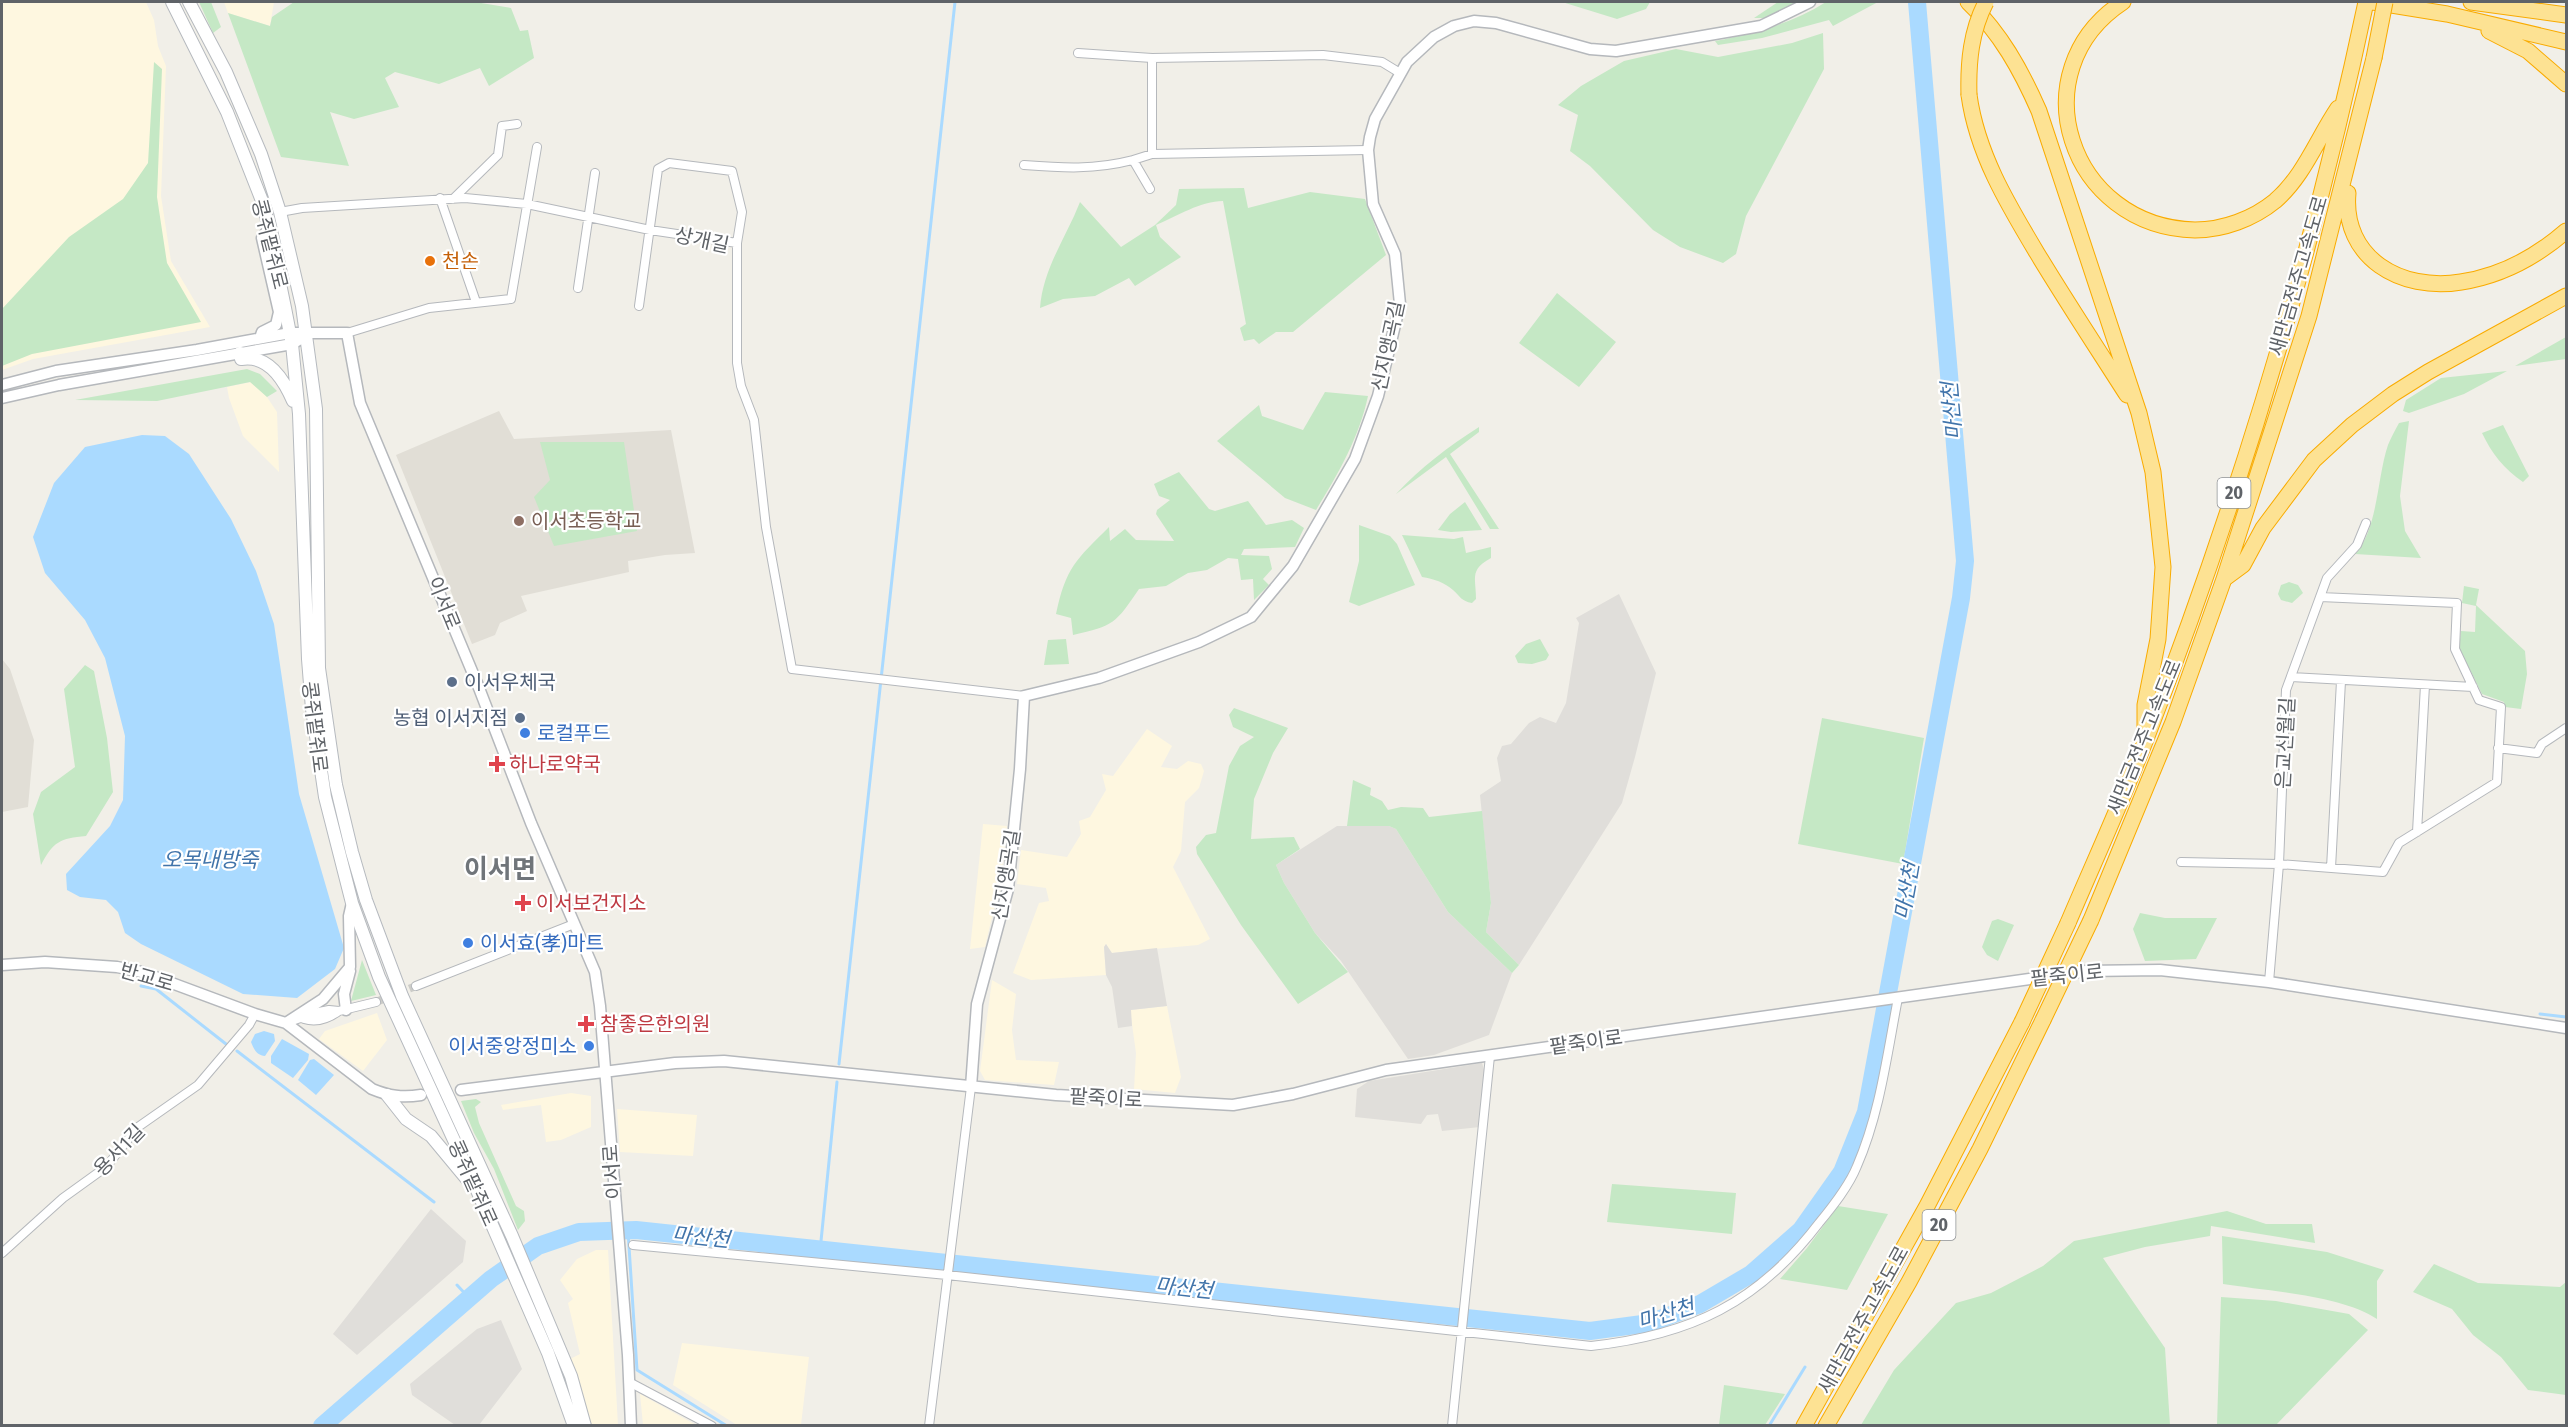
<svg xmlns="http://www.w3.org/2000/svg" width="2568" height="1427" viewBox="0 0 2568 1427" font-family="'Fira Sans Condensed','Noto Sans KR',sans-serif">
	<rect width="100%" height="100%" fill="#f1efe8"/>
	<path fill="#fef7e0" d="M2,2H146L154,20L158,46L166,66L161,196L171,261L210,327L33,359L2,370Z
		M224,2H274L270,26L228,13Z
		M251,382L267,397L277,412L279,472L243,436L229,398L227,387Z
		M1147,729L1172,746L1161,767L1177,769L1188,761L1201,764L1204,771L1199,788L1185,802L1181,851L1173,867L1210,939L1198,945L1111,953L1106,944L1104,947L1106,975L1031,980L1013,973L1039,903L1049,901L1046,888L1017,884L1021,850L1067,857L1081,834L1079,821L1090,817L1106,790L1102,774L1113,776Z
		M983,824L1007,826L1001,878L985,947L970,949Z
		M992,980L1016,994L1012,1030L1016,1060L1059,1062L1054,1085L985,1080L980,1071Z
		M1167,1006L1181,1077L1175,1093L1134,1089L1136,1053L1130,1010Z
		M377,1013L387,1040L363,1071L319,1039L325,1031Z
		M571,1093L591,1096V1127L561,1140L546,1142L541,1105L503,1110L501,1105Z
		M617,1109L697,1115L693,1156L620,1152Z
		M596,1250H608L618,1425H591L570,1359L580,1354L568,1303L573,1299L560,1280L577,1259Z
		M682,1343L809,1357L801,1425H737L673,1385Z
		M640,1394L696,1425H643Z"/>
	<path fill="#e0deda" d="M1619,594L1656,673L1635,757L1622,803L1519,965L1486,932L1491,903L1480,795L1501,781L1497,758L1502,746L1511,744L1529,723L1540,717L1556,723L1566,703L1579,623L1576,618Z
		M1337,826H1389L1396,829L1448,912L1512,973L1489,1035L1434,1055L1408,1059L1341,961L1315,933L1284,883L1276,865Z
		M1106,944L1112,953L1157,948L1167,1006L1131,1010L1132,1026L1118,1028L1112,987L1106,975L1104,947Z
		M1482,1063L1485,1073L1480,1127L1442,1131L1438,1114L1427,1115L1421,1124L1355,1117L1357,1089L1369,1081Z
		M431,1209L466,1241L463,1262L357,1355L333,1334Z
		M501,1320L522,1369L479,1425H455L412,1395L410,1384L477,1329Z"/>
	<path fill="#e1ded6" d="M499,411L514,439L671,430L695,553L665,555L628,561L629,572L521,596L527,611L500,623L495,635L472,644L396,455Z
		M2,659L10,669L34,740L28,807L2,812Z"/>
	<path fill="#c5e8c5" d="M199,2H211L221,27L213,33Z
		M294,2H475L511,8L520,31L528,30L534,58L489,86L480,68L439,84L395,72L385,78L399,107L354,119L330,112L349,166L281,157L228,13L270,26L272,17Z
		M1562,2H1650L1646,9L1617,19Z
		M1778,2H1799L1764,18H1754Z
		M1826,2H1878L1833,26L1829,20L1762,38L1718,45L1715,41C1755,33 1791,24 1826,2Z
		M1823,33L1824,69L1746,216L1736,254L1723,263L1680,247L1653,230L1590,166L1570,151L1578,115L1558,105L1581,86L1624,61L1676,49L1718,57L1792,43Z
		M154,62L162,69L157,197L167,263L201,322L32,354L2,366V309L69,237L123,199L148,163Z
		M1244,188L1248,208L1310,192L1365,199L1386,255L1293,332H1276L1259,344L1254,339L1244,341L1240,328L1246,324L1223,201C1201,201 1177,216 1156,225L1160,237L1181,257L1135,286L1129,278L1095,296L1063,299L1040,308C1043,268 1066,238 1080,202L1121,247L1155,225L1176,205L1179,189Z
		M1557,293L1616,342L1579,387L1519,343Z
		M2566,337V359L2515,366Z
		M247,369L260,374L277,391L267,397L250,382L157,401L75,400Z
		M2507,371L2464,394L2409,413L2403,411L2406,400L2441,378Z
		M1325,392L1368,396C1359,438 1338,474 1316,510L1285,498L1217,441L1259,405L1262,416L1303,430Z
		M2409,421L2400,496L2405,531L2421,558L2355,554C2378,530 2377,477 2388,445C2391,438 2395,430 2399,423Z
		M2503,425L2529,476L2523,482C2504,469 2492,454 2482,433Z
		M1479,427V432L1450,454L1499,529H1490L1446,457L1396,494C1421,467 1448,447 1479,427Z
		M540,442H624L637,531L554,546L534,497L550,480Z
		M1179,472L1209,509L1215,511L1248,501L1266,525L1292,520L1304,528L1295,547L1244,549L1241,555L1269,556L1272,569L1263,579L1269,585L1254,600L1253,579L1241,580L1238,559L1228,558L1207,570L1188,573L1166,586L1139,589C1116,623 1114,626 1073,635L1071,618L1056,614C1066,567 1076,560 1109,527L1110,541L1125,529L1136,540L1174,541L1156,514L1157,510L1170,500L1159,496L1154,484Z
		M1465,502L1482,530L1451,532L1438,530L1450,514Z
		M1359,525L1390,536L1397,544L1415,585L1359,606L1349,602L1359,561Z
		M1402,535L1454,539L1463,537L1466,553L1491,547V558C1469,570 1476,578 1476,599L1472,603C1461,601 1461,597 1453,590C1444,582 1434,579 1422,577Z
		M2289,582L2298,585L2303,593L2292,603L2281,600L2278,594L2281,585Z
		M2464,586L2479,589L2476,605L2525,651L2527,674L2521,709L2505,707L2504,702L2482,694L2459,648L2461,631L2475,632L2476,606L2462,603Z
		M1066,639L1069,664L1044,665L1048,640Z
		M1540,639L1549,655L1546,660L1532,664L1518,663L1515,656L1526,644Z
		M85,665L94,671L107,738L113,792L86,836C60,838 53,842 41,865L33,814L41,792L75,767L64,689Z
		M1234,708L1288,728L1273,753L1254,799L1251,839L1294,837L1300,849L1276,865L1284,883L1315,933L1348,972L1298,1004L1241,925L1197,854L1196,847L1206,835L1216,833L1229,766L1240,746L1254,737L1233,727L1229,715Z
		M1822,718L1924,738L1903,864L1798,844Z
		M1353,780L1371,788L1370,795L1382,801L1388,810L1401,807L1423,808L1429,817L1482,811L1491,903L1486,932L1519,965L1512,973L1448,912L1396,829L1389,826H1347Z
		M2140,913L2165,918H2217L2196,959L2145,961L2133,929Z
		M1998,919L2014,925L1998,961L1987,955L1982,947L1992,921Z
		M362,960L376,995L351,1001Z
		M476,1099L481,1102L475,1107L479,1123L516,1206L524,1211L525,1221L518,1230L494,1169L474,1133L461,1101Z
		M1612,1184L1736,1193L1732,1234L1607,1222Z
		M1838,1206L1888,1214L1847,1290L1780,1279L1807,1248Z
		M2227,1211L2266,1224H2312L2315,1243L2211,1226L2210,1236L2145,1247L2103,1258L2165,1348L2170,1425H1861L1894,1370L1956,1303L1991,1293L2043,1266L2074,1241Z
		M2222,1236L2327,1252L2384,1270L2377,1281V1319C2342,1295 2267,1291 2223,1284Z
		M2434,1264L2478,1283L2560,1287L2566,1282V1395L2528,1390L2501,1357L2473,1335L2452,1309L2413,1292Z
		M2221,1297L2276,1301L2349,1314L2368,1330L2276,1425H2217Z
		M1724,1385L1785,1394L1765,1425H1719Z"/>
	<path fill="#aadaff" d="M142,435L165,436L189,454L231,519L256,571L274,624L299,794L344,948L335,969L297,998L243,994L141,944L125,933L118,912L106,900L80,897L67,890L66,874L110,826L123,800L125,736L105,658L85,620L45,573L33,537L54,483L85,447Z
		M264,1031L274,1034L275,1041L265,1056C257,1055 254,1050 251,1042L255,1034Z
		M282,1039L309,1054L308,1060L293,1078L271,1063V1056Z
		M314,1059L334,1075L316,1095L298,1080L310,1060Z"/>
	<g fill="none" stroke-linecap="round" stroke-linejoin="round">
		<path stroke="#aadaff" stroke-width="3" d="M141,986L156,989L226,1044
			M2540,1014L2566,1017
			M237,1051L434,1202
			M839,1064L955,2
			M628,1231L637,1370L727,1426
			M820,1251L837,1082
			M457,1285L470,1299
			M1769,1426L1805,1367"/>
		<path stroke="#aadaff" stroke-width="18" d="M322,1426L491,1279L538,1246L579,1232L636,1230L1590,1331L1650,1323L1700,1304L1751,1274L1801,1230L1842,1172L1866,1112L1961,598L1965,561L1917,2"/>
		<path stroke="#ccccc8" stroke-width="8" stroke-dasharray="8 4" stroke-linecap="butt" d="M376,1002L416,986"/>
		<defs>
			<path id="minor" d="M1078,53L1152,58
				M1152,154V58L1323,55L1382,62L1400,73
				M1024,165C1063,168 1094,170 1133,160
				M1150,189L1133,160L1152,154L1368,150
				M440,198L476,302
				M453,199L498,155L502,126L517,124
				M280,212L302,208L465,198L527,204L650,230L737,243
				M578,288L595,173
				M639,306L658,169L669,163L732,171L742,212L737,243V363L741,386L754,420L766,527L792,669L1024,696
				M347,333L429,308L511,299L537,147
				M2291,677L2473,687
				M2498,748L2537,753L2542,744L2566,728
				M2417,832L2425,685
				M2181,862L2279,864L2383,872L2399,843L2497,782L2501,707L2479,700L2455,649L2457,603L2320,597
				M2331,868L2341,681
				M2269,982L2279,864L2286,690L2327,578L2357,545L2366,523
				M416,986L574,924
				M304,1019C317,1023 328,1019 339,1011
				M292,1021L314,1013L329,1010L339,1011L376,1002
				M633,1245L947,1275L1591,1346C1691,1335 1758,1303 1819,1223C1833,1206 1849,1186 1857,1166C1880,1113 1887,1055 1898,998
				M2,1253L63,1198L106,1167L138,1127L198,1085L249,1025L255,1014
				M629,1382L712,1426
				M929,1426L971,1087
				M1452,1426L1490,1056"/>
			<path id="tertiary" d="M260,338L262,332L276,325L279,312L262,238L269,228
				M2,385L56,371L197,350L268,337L290,333H347L360,403L479,688L531,823L595,972L600,1006L628,1355L631,1426
				M2,398L59,385L292,344L299,340
				M2,965L45,962L117,967L142,972L255,1014L286,1023L372,1089C389,1096 402,1098 421,1095
				M346,1010L344,994L350,971
				M286,1023L323,999L350,967L349,916L352,903
				M971,1087L977,1004L1008,889L1020,769L1024,696L1099,678L1199,642L1251,617L1293,566L1355,459L1378,396L1400,304L1395,254L1373,204L1368,150L1370,137L1375,119L1407,62L1434,37L1454,26L1474,21L1496,23L1590,49L1616,51L1761,26L1810,2
				M461,1090L675,1063L724,1061L1056,1095L1233,1105L1293,1094L1386,1070L2086,971L2160,970L2269,982L2566,1028"/>
			<path id="secondary" d="M172,2L227,112L264,206L285,308L292,344L299,414L308,659L312,709L325,797L352,903L379,977L476,1188L548,1353L574,1426
				M189,2L226,72L261,154L280,212L302,306L316,409L319,668L336,785L352,852L366,900L402,996L512,1236L571,1376L585,1426
				M240,353L241,359C268,354 284,380 293,401
				M387,1095L406,1119L431,1136L470,1183"/>
			<path id="motorway" d="M1968,2C2000,32 2021,70 2039,111L2139,413L2153,472L2163,567L2158,639L2145,705V730
				M2123,2C2018,71 2069,227 2195,230C2223,230 2253,219 2275,201C2304,176 2317,139 2338,108
				M2373,2L2447,14L2566,42
				M2471,2L2566,15
				M2489,31L2528,51L2566,84
				M1969,95C1977,153 2007,203 2037,253C2066,301 2097,348 2127,395
				M2348,193C2342,258 2401,292 2461,282C2500,276 2536,257 2566,231
				M2224,579L2243,565L2263,528L2314,460L2352,425L2393,394L2428,372L2566,296
				M2091,920L2173,722L2224,579L2309,316L2374,58
				M2068,923C2094,862 2122,801 2146,739C2239,499 2313,253 2366,2
				M1804,1426L1927,1206L2022,1022
				M1826,1426L1909,1282L1980,1149L2043,1020"/>
		</defs>
		<use href="#minor" stroke="#b5b8bc" stroke-width="10"/>
		<use href="#tertiary" stroke="#b5b8bc" stroke-width="13"/>
		<use href="#secondary" stroke="#b6babf" stroke-width="14"/>
		<use href="#motorway" stroke="#f9ab00" stroke-width="17"/>
		<use href="#minor" stroke="#fff" stroke-width="8"/>
		<use href="#tertiary" stroke="#fff" stroke-width="10"/>
		<use href="#secondary" stroke="#fff" stroke-width="12"/>
		<use href="#motorway" stroke="#fde293" stroke-width="15"/>
		<defs>
			<path id="motorway-bridge" d="M2374,58L2385,2
				M1969,95C1968,62 1971,31 1986,2
				M2043,1020L2091,920
				M2022,1022L2068,923"/>
		</defs>
		<use href="#motorway-bridge" stroke="#f9ab00" stroke-width="17" stroke-linecap="butt"/>
		<use href="#motorway-bridge" stroke="#fde293" stroke-width="15"/>
	</g>
	<circle fill="#e8710a" stroke="#fff" stroke-width="2" cx="430" cy="261" r="6"/>
	<circle fill="#8d6e63" stroke="#fff" stroke-width="2" cx="519" cy="521" r="6"/>
	<g fill="#5c6f8a" stroke="#fff" stroke-width="2">
		<circle cx="452" cy="682" r="6"/>
		<circle cx="520" cy="718" r="6"/>
	</g>
	<g fill="#3f7fe0" stroke="#fff" stroke-width="2">
		<circle cx="525" cy="733" r="6"/>
		<circle cx="468" cy="943" r="6"/>
		<circle cx="589" cy="1046" r="6"/>
	</g>
	<g fill="#e0444e" stroke="#fff" stroke-width="2">
		<path d="M494 755h6v6h6v6h-6v6h-6v-6h-6v-6h6z"/>
		<path d="M520 894h6v6h6v6h-6v6h-6v-6h-6v-6h6z"/>
		<path d="M583 1015h6v6h6v6h-6v6h-6v-6h-6v-6h6z"/>
	</g>
	<g text-anchor="middle" dominant-baseline="central" stroke-width="4.5" stroke-linejoin="round" paint-order="stroke">
		<g fill="#fff" stroke="#8f9295" stroke-width="1.5">
			<rect x="2217.5" y="478" width="33" height="30" rx="4.5"/>
			<rect x="1922.5" y="1210" width="33" height="30" rx="4.5"/>
		</g>
		<g font-size="18" font-weight="bold" fill="#5f6368">
			<text x="2234" y="493">20</text>
			<text x="1939" y="1225">20</text>
		</g>
		<g font-size="20" fill="#5f6368" stroke="#fff">
			<text transform="translate(702 240) rotate(12)">상개길</text>
			<text transform="translate(270 244) rotate(76)">콩쥐팥쥐로</text>
			<text transform="translate(2298 276) rotate(-74)">새만금전주고속도로</text>
			<text transform="translate(1388 346) rotate(-78)">신지앵곡길</text>
			<text transform="translate(444 603) rotate(68)">이서로</text>
			<text transform="translate(315 727) rotate(83)">콩쥐팥쥐로</text>
			<text transform="translate(2144 737) rotate(-68)">새만금전주고속도로</text>
			<text transform="translate(2285 743) rotate(-87)">은교신월길</text>
			<text transform="translate(1006 875) rotate(-81)">신지앵곡길</text>
			<text transform="translate(2067 975) rotate(-6)">팥죽이로</text>
			<text transform="translate(147 977) rotate(16)">반교로</text>
			<text transform="translate(1586 1042) rotate(-8)">팥죽이로</text>
			<text transform="translate(1106 1098) rotate(3)">팥죽이로</text>
			<text transform="translate(119 1150) rotate(-46)">용서1길</text>
			<text transform="translate(612 1172) rotate(-94)">이서로</text>
			<text transform="translate(473 1183) rotate(66)">콩쥐팥쥐로</text>
			<text transform="translate(1863 1320) rotate(-61)">새만금전주고속도로</text>
		</g>
		<g font-size="20" fill="#c56008" stroke="#fff" text-anchor="start">
			<text x="442" y="261">천손</text>
		</g>
		<g font-size="20" fill="#785e54" stroke="#fff" text-anchor="start">
			<text x="531" y="521">이서초등학교</text>
		</g>
		<g font-size="20" fill="#4e5e75" stroke="#fff" text-anchor="start">
			<text x="464" y="682">이서우체국</text>
			<text x="508" y="718" text-anchor="end">농협 이서지점</text>
		</g>
		<g font-size="20" fill="#366cbe" stroke="#fff" text-anchor="start">
			<text x="537" y="733">로컬푸드</text>
			<text x="480" y="943">이서효(孝)마트</text>
			<text x="577" y="1046" text-anchor="end">이서중앙정미소</text>
		</g>
		<g font-size="20" fill="#be3a42" stroke="#fff" text-anchor="start">
			<text x="509" y="764">하나로약국</text>
			<text x="536" y="903">이서보건지소</text>
			<text x="600" y="1024">참좋은한의원</text>
		</g>
		<g font-size="21" font-style="italic" fill="#4174aa" stroke="#fff">
			<text transform="translate(1952 411) rotate(-95)">마산천</text>
			<text x="210" y="860">오목내방죽</text>
			<text transform="translate(1907 891) rotate(-80)">마산천</text>
			<text transform="translate(701 1237) rotate(6)">마산천</text>
			<text transform="translate(1184 1288) rotate(6)">마산천</text>
			<text transform="translate(1666 1314) rotate(-17)">마산천</text>
		</g>
		<g font-size="26" font-weight="bold" fill="#70757a" stroke="#fff">
			<text x="500" y="869">이서면</text>
		</g>
	</g>
	<rect width="2568" height="1427" fill="none" stroke="#5f6368" stroke-width="6"/>
</svg>
